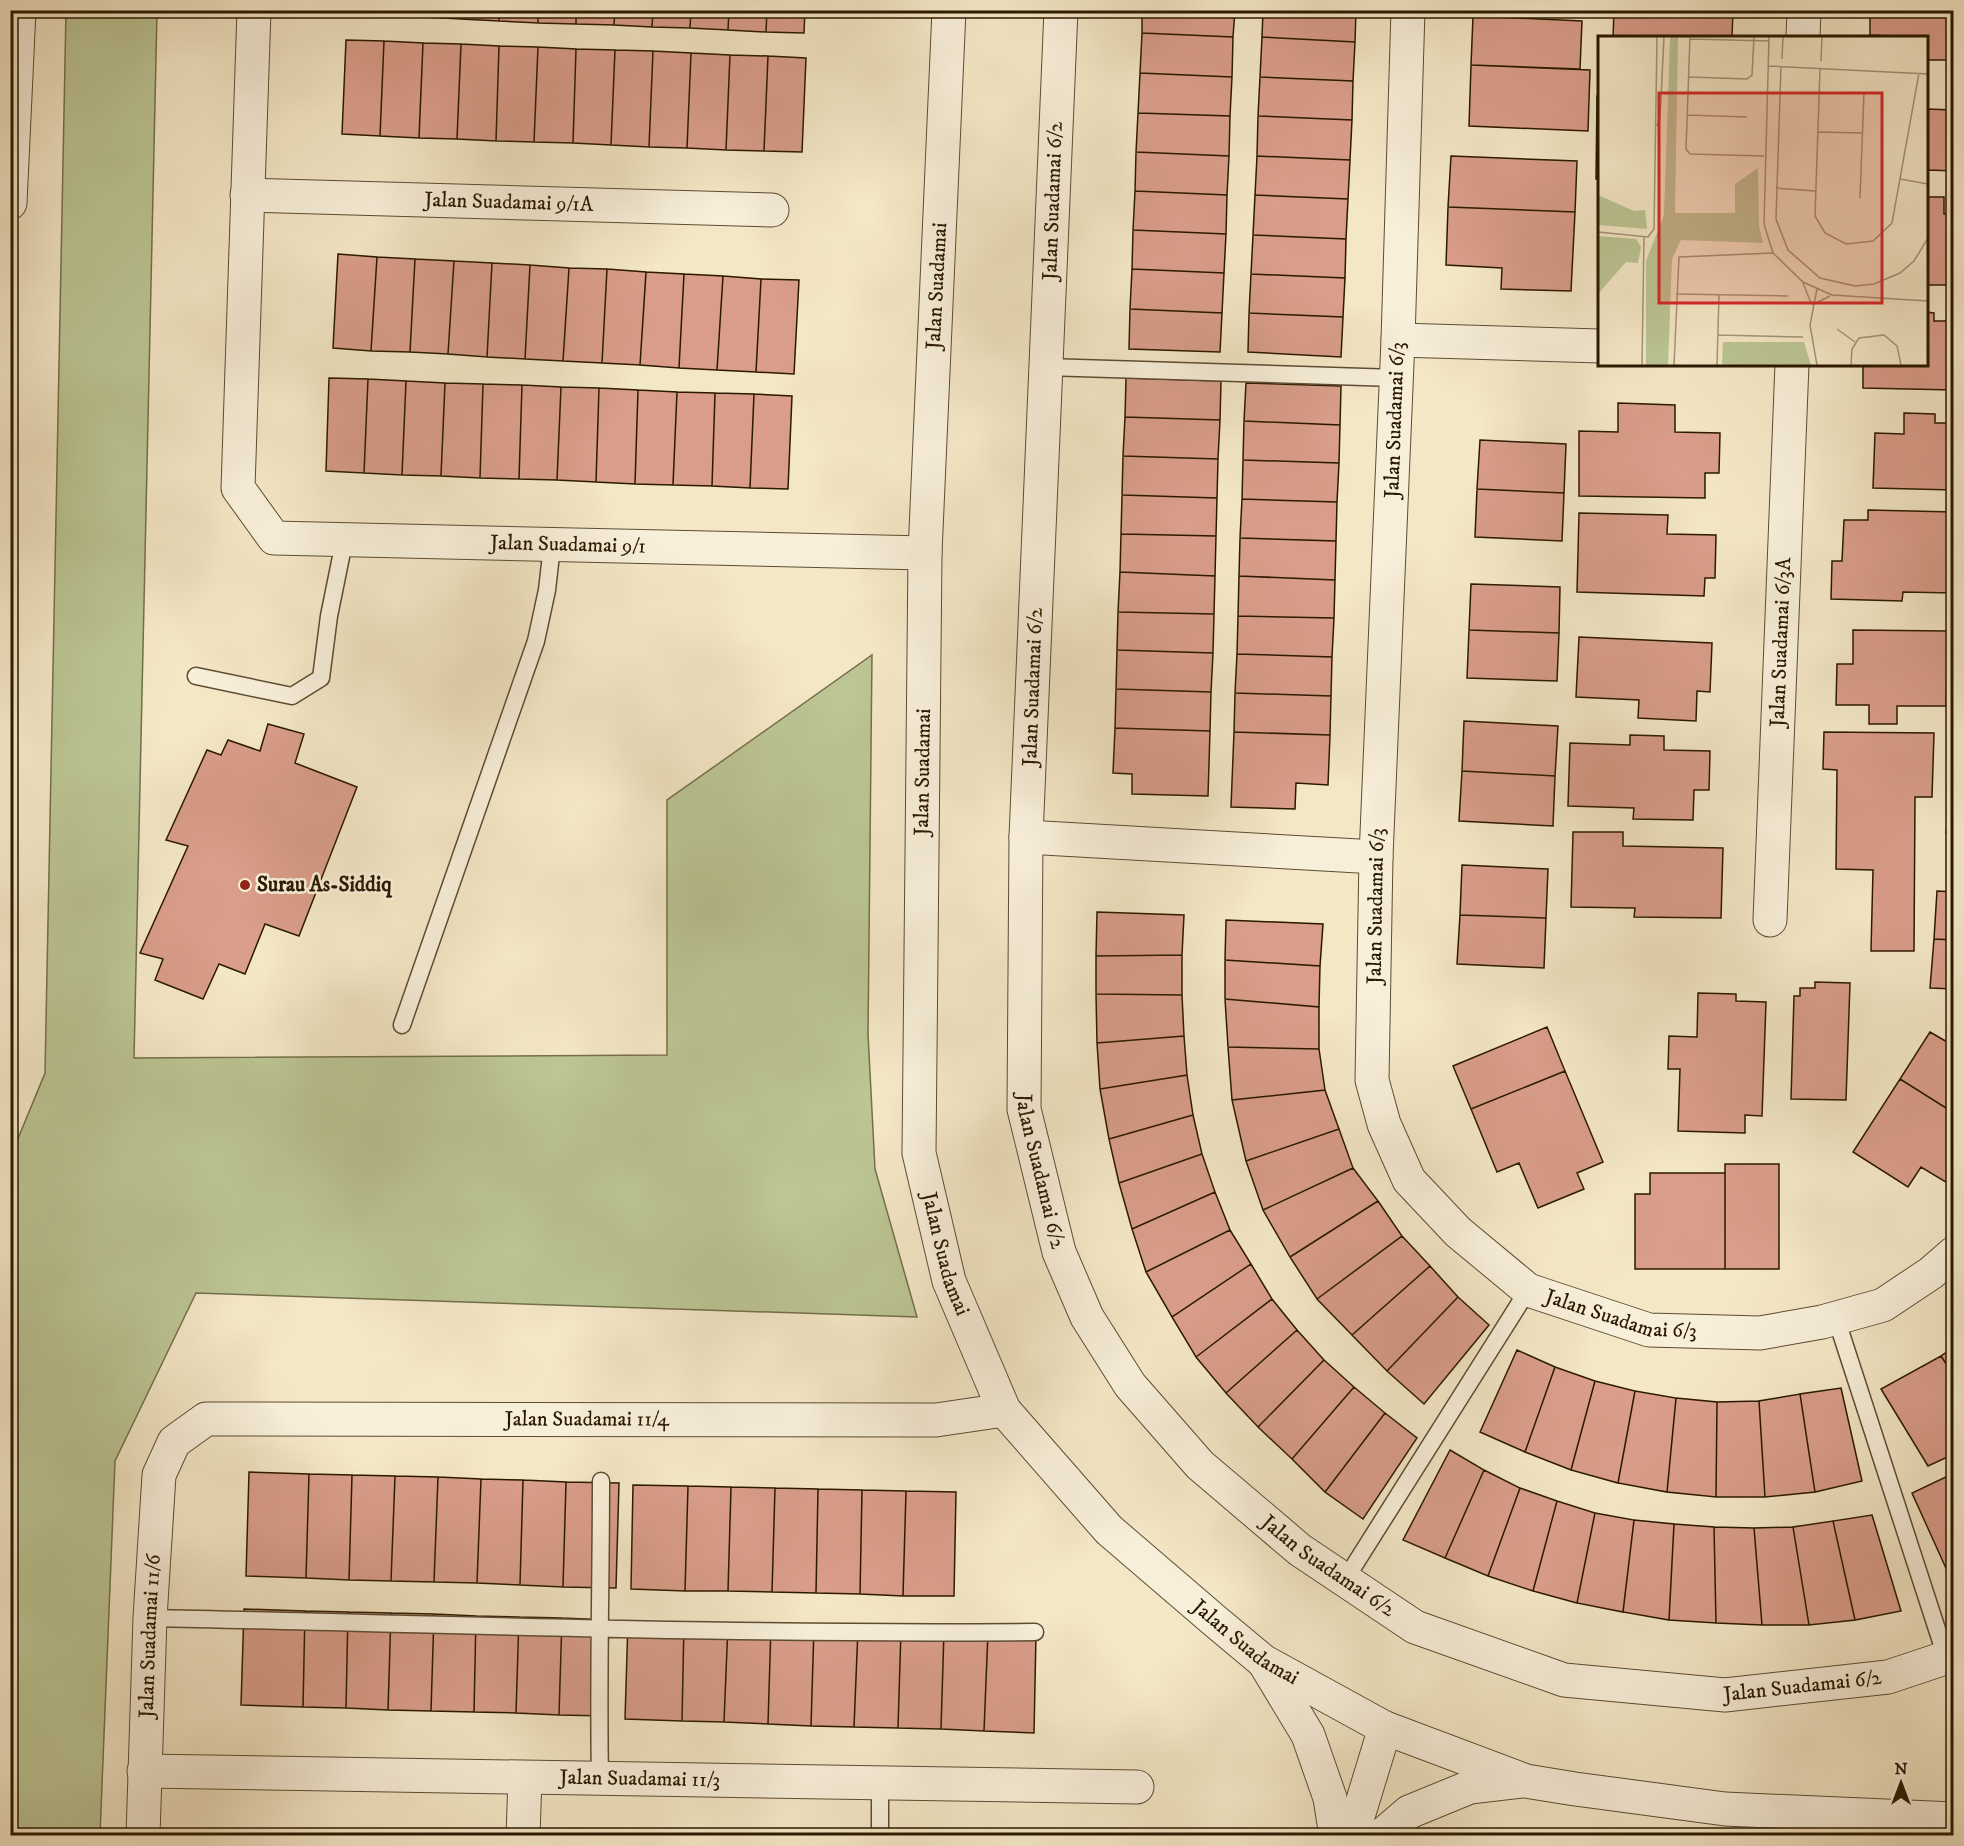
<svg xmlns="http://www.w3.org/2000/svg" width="1964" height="1846" viewBox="0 0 1964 1846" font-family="'IM FELL DW Pica',serif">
	<rect width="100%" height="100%" fill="#f4e7c6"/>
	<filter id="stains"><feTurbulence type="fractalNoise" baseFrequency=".00333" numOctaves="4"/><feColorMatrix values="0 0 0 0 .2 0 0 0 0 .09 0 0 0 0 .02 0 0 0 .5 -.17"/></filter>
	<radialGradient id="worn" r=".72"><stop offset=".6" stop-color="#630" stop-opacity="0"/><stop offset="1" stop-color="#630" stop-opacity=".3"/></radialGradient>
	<path fill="#bcc594" stroke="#746f4a" stroke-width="1.5" d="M66,11H157L134,1058L667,1055V800L872,655L868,1034L875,1169L917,1317L196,1293L115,1461L100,1835L11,1836L10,1158L45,1073Z"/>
	<path fill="#d99d89" stroke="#2b1900" stroke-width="1.5" d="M348,10H386V16L348,15Z
		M386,10H423V17L386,16Z
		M423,10H462L461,19L423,17Z
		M462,10H500L499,21L461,19Z
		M500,10H538V23L499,21Z
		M538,10H576V24L538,23Z
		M576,10H615L614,25L576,24Z
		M615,10H653L652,27L614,25Z
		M653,10H691L690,28L652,27Z
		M691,10H729L728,30L690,28Z
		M729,10H767L766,32L728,30Z
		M767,10H805L804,33L766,32Z
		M1142,10H1235L1233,37L1142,33Z
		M1263,10H1356L1355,42L1262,37Z
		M1614,10H1733L1732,38H1613Z
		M1870,10H1954V60H1926V38L1870,35Z
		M1473,16L1582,21L1580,69L1471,65Z
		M1142,33L1233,37L1232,77L1140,73Z
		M1262,37L1355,42L1353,81L1260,77Z
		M346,40L384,41L380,136L342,134Z
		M384,41L423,43L419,138L380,136Z
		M423,43L461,44L457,139L419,138Z
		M461,44L499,46L496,141L457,139Z
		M499,46L538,47L534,142L496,141Z
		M538,47L576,49L573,143L534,142Z
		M576,49L615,50L611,145L573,143Z
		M615,50L653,51L649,147L611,145Z
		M653,51L691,53L687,148L649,147Z
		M691,53L730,55L726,150L687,148Z
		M730,55L768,56L764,151L726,150Z
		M768,56L806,58L802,152L764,151Z
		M1471,65L1590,70L1588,131L1469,126Z
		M1140,73L1232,77L1230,116L1138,113Z
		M1260,77L1353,81L1352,120L1258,116Z
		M1597,96H1600V180L1596,179Z
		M1926,109L1954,110V171L1928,170V180Z
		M1138,113L1230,116L1229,156L1136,152Z
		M1258,116L1352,120L1350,160L1257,156Z
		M1136,152L1229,156L1227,195L1135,191Z
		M1257,156L1350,160L1348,199L1255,195Z
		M1451,156L1577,161L1575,212L1448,207Z
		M1135,191L1227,195L1226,234L1133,230Z
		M1255,195L1348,199L1346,239L1253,235Z
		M1926,197H1944V214H1954V285H1926Z
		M1448,207L1575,212L1571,291L1501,289L1502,268L1446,265Z
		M1133,230L1226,234L1224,273L1132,269Z
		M1253,235L1346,239L1345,278L1251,274Z
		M338,254L377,257L371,351L333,348Z
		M377,257L415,259L410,352L371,351Z
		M415,259L454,261L448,354L410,352Z
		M454,261L492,263L487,357L448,354Z
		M492,263L530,265L525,359L487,357Z
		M530,265L569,268L563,361L525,359Z
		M569,268L607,269L602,363L563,361Z
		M607,269L646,272L640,365L602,363Z
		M1132,269L1224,273L1222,313L1130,309Z
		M646,272L684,274L679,368L640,365Z
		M684,274L723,276L717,370L679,368Z
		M1251,274L1345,278L1343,317L1249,313Z
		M723,276L761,279L756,372L717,370Z
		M761,279L799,280L794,374L756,372Z
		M1130,309L1222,313L1220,352L1129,349Z
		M1926,312L1934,313V321H1954V390L1863,388V364H1926Z
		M1249,313L1343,317L1341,357L1248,352Z
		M329,378L368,379L364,473L326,471Z
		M1126,378L1221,381L1220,420L1125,417Z
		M368,379L406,381L402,475L364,473Z
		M406,381L445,383L441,476L402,475Z
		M445,383L483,384L480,478L441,476Z
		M1246,383L1341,386L1340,425L1244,421Z
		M483,384L522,385L519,479L480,478Z
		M522,385L561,387L557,480L519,479Z
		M561,387L599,388L596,482L557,480Z
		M599,388L638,390L635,484L596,482Z
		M638,390L677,392L673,485L635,484Z
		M677,392L715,393L712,486L673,485Z
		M715,393L754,394L750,488L712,486Z
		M754,394L792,396L788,489L750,488Z
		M1618,403L1675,405V432L1720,433L1719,473H1705V498L1579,496V431L1618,432Z
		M1904,413L1935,414V423H1954V490L1873,488L1875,433L1904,434Z
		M1125,417L1220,420L1218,459L1123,456Z
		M1244,421L1340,425L1339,463L1243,460Z
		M1480,440L1566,444L1564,493L1477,489Z
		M1123,456L1218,459L1217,498L1122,495Z
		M1243,460L1339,463L1337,502L1242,499Z
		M1477,489L1564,493L1562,541L1475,537Z
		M1122,495L1217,498L1216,536L1121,534Z
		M1242,499L1337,502L1336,541L1240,538Z
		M1868,510L1954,512V593L1903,592L1902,601L1831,599L1832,561H1842L1844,520H1868Z
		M1579,513L1668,515L1667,534L1716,535L1715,578H1705L1704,596L1577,592Z
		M1121,534L1216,536L1215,576L1120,572Z
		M1240,538L1336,541L1335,580L1239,576Z
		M1120,572L1215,576L1214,614L1118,612Z
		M1239,576L1335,580L1334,618L1238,616Z
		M1471,584L1560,587L1559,633L1469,630Z
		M1118,612L1214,614L1213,653L1117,650Z
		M1238,616L1334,618L1332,657L1237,654Z
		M1469,630L1559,633L1557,681L1467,678Z
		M1853,630L1948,631L1946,706H1897V724H1869V705H1836L1837,664H1853Z
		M1579,637L1712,643L1710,692L1697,691L1696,721L1638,718L1639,700L1576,697Z
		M1117,650L1213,653L1211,692L1116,689Z
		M1237,654L1332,657L1331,696L1235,693Z
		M1116,689L1211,692L1210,731L1115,728Z
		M1235,693L1331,696L1330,735L1234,732Z
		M1464,721L1558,726L1555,776L1462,771Z
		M268,724L304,734L295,763L357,787L299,936L265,924L245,974L219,964L203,999L155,980L163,959L140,953L188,846L166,840L207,750L221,755L228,740L260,751Z
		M1115,728L1210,731L1208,796L1132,794V774L1113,773Z
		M1234,732L1330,735L1328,785L1296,783L1295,809L1231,807Z
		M1824,732L1934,733L1932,797H1915L1914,951H1871L1873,870L1836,869L1837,770L1823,769Z
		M1630,735L1664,736V750L1710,751L1709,790H1694L1693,820L1633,819L1634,808L1568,806L1570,743L1630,745Z
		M1462,771L1555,776L1553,826L1459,821Z
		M1954,792V834L1946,833Z
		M1573,832H1623V846L1723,848L1721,918L1634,917L1635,908L1571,907Z
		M1462,865L1548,869L1546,918L1460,915Z
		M1937,891L1954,892V940L1934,939Z
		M1097,912L1184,915L1182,955L1096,956Z
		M1460,915L1546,918L1544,968L1457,964Z
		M1226,920L1323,924L1320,966L1225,960Z
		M1934,939L1954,940V989L1930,988Z
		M1182,955V995L1096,994V956Z
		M1225,960L1320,966L1319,1007L1225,999Z
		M1815,982L1850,983L1846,1100L1791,1099L1794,996H1800V988H1815Z
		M1698,993L1736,994V1001L1766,1002L1762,1116L1745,1115V1133L1678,1131L1680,1069H1668L1669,1036L1697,1037Z
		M1096,994L1182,995L1184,1036L1097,1043Z
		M1225,999L1319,1007V1049L1228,1047Z
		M1547,1027L1565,1071L1471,1109L1453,1066Z
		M1930,1032L1954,1046V1113L1900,1079Z
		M1184,1036L1187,1075L1100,1089L1097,1043Z
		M1228,1047L1319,1049L1325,1090L1232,1100Z
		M1565,1071L1603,1162L1577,1173L1584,1189L1538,1208L1519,1163L1497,1172L1471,1109Z
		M1187,1075L1193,1115L1109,1139L1100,1089Z
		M1900,1079L1954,1113V1187L1921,1167L1908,1187L1853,1152Z
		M1325,1090L1339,1129L1246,1161L1232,1100Z
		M1193,1115L1202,1154L1119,1183L1109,1139Z
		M1339,1129L1353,1168L1263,1210L1246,1161Z
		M1202,1154L1215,1192L1132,1229L1119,1183Z
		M1725,1164H1779V1269H1725Z
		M1353,1168L1378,1201L1290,1257L1263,1210Z
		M1650,1173H1725V1269H1635V1194H1650Z
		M1215,1192L1230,1230L1146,1272L1132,1229Z
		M1378,1201L1402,1236L1317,1299L1290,1257Z
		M1230,1230L1251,1264L1172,1317L1146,1272Z
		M1402,1236L1430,1266L1352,1335L1317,1299Z
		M1251,1264L1272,1299L1196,1357L1172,1317Z
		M1430,1266L1458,1297L1387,1371L1352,1335Z
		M1458,1297L1489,1325L1424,1404L1387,1371Z
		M1272,1299L1297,1330L1226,1393L1196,1357Z
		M1297,1330L1324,1360L1258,1427L1226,1393Z
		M1954,1347V1376L1941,1356Z
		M1517,1350L1555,1367L1525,1452L1480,1432Z
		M1941,1356L1954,1376V1454L1928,1466L1881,1389Z
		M1324,1360L1354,1387L1292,1459L1258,1427Z
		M1555,1367L1595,1381L1571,1470L1525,1452Z
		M1595,1381L1635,1391L1618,1483L1571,1470Z
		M1354,1387L1385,1413L1325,1492L1292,1459Z
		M1841,1388L1862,1481L1815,1492L1800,1394Z
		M1635,1391L1676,1398L1667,1492L1618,1483Z
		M1800,1394L1815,1492L1765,1497L1759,1401Z
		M1676,1398L1717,1402L1716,1497L1667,1492Z
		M1759,1401L1765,1497H1716L1717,1402Z
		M1385,1413L1417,1438L1363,1519L1325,1492Z
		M1450,1450L1484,1470L1445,1558L1403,1540Z
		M1484,1470L1520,1488L1488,1576L1445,1558Z
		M249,1472L309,1474L306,1578L246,1576Z
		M309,1474L352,1475L349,1580L306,1578Z
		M352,1475L395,1476L391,1581L349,1580Z
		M395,1476L438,1477L434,1582L391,1581Z
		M1948,1476L1954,1486V1586L1912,1493Z
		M438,1477L481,1479L477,1583L434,1582Z
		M481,1479L523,1480L520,1585L477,1583Z
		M523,1480L566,1482L563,1587L520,1585Z
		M566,1482L619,1483L616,1588L563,1587Z
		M633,1485L688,1486L685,1591L631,1589Z
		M688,1486L731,1487L728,1591H685Z
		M731,1487L775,1488L772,1592L728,1591Z
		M775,1488L818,1489L816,1593L772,1592Z
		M1520,1488L1557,1501L1533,1591L1488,1576Z
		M818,1489L862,1490L860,1594L816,1593Z
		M862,1490L906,1491L903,1596L860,1594Z
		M906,1491L956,1492L954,1596H903Z
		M1557,1501L1595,1513L1577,1603L1533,1591Z
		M1595,1513L1634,1520L1623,1612L1577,1603Z
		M1872,1515L1901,1611L1855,1620L1833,1521Z
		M1634,1520L1674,1524L1669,1620L1623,1612Z
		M1833,1521L1855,1620L1809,1625L1793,1527Z
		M1674,1524L1714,1527L1716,1623L1669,1620Z
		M1714,1527L1754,1528L1762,1625L1716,1623Z
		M1793,1527L1809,1625H1762L1754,1528Z
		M244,1609L305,1611L303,1707L241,1705Z
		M305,1611L348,1612L346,1708L303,1707Z
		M348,1612L391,1613L388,1710L346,1708Z
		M391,1613L434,1614L431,1711L388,1710Z
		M434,1614L476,1616L474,1712L431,1711Z
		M476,1616L519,1617L516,1713L474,1712Z
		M519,1617L562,1618L559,1715L516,1713Z
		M562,1618L609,1620L606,1716L559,1715Z
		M628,1621L684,1623L682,1721L625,1719Z
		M684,1623L728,1624L724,1722L682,1721Z
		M728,1624L771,1625L768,1724L724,1722Z
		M771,1625L814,1627L811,1726L768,1724Z
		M814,1627L858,1629L854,1727L811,1726Z
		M858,1629L901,1630L898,1728L854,1727Z
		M901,1630L944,1631L941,1729L898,1728Z
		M944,1631L988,1632L984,1731L941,1729Z
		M988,1632L1036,1634L1034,1733L984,1731Z
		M224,1829L337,1832L336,1836H224Z
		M365,1834L440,1836H365Z"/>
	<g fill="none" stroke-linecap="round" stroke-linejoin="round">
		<defs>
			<path id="service" d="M1046,367L1396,378
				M196,676L292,696L321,678L329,616L344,542
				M402,1025L536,641L547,590L552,546
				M1836,1318L1946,1657
				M1345,1580L1528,1290
				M150,1618C445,1624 740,1635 1035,1632
				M600,1780C598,1680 601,1580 601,1481
				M880,1836V1784"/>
			<g id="minor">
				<path id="s1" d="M254,10L238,488L274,538L925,553"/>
				<path id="s2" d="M1061,10L1026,837L1024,1109L1059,1252L1087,1317L1130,1385L1200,1465L1300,1550L1415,1627L1564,1680L1725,1695L1888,1677L1954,1655"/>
				<path id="s3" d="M1408,10L1398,340L1376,857L1372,1080L1384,1124L1409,1180L1458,1232L1528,1290L1649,1330L1760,1333L1822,1322L1883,1305L1931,1273L1954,1253"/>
				<path d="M1803,38L1804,10"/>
				<path id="s4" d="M247,195L772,210"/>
				<path d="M1398,340L1600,346"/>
				<path d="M1026,837L1376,857"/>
				<path id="s5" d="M1770,920L1792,364"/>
				<path id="s6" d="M144,1771L1137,1787"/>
				<path id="s7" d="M143,1836L150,1618L159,1475L174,1442L206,1419L936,1420L1004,1410"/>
				<path d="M523,1836L525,1778"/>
				<path d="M1352,1836L1385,1728"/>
			</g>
			<g id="tertiary">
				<path id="s8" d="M949,10L925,553L919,1153L949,1281L1004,1410L1109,1530L1215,1621L1263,1661L1385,1728L1526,1781L1575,1789L1725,1809L1954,1819"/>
				<path d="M10,203L19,10"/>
				<path d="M1264,1662L1308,1735L1330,1798L1336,1836"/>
				<path d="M1381,1836L1409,1812L1470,1787L1521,1781"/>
			</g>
		</defs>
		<use href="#service" stroke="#5d4c32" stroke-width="19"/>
		<use href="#minor" stroke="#5d4c32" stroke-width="35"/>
		<use href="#tertiary" stroke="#5d4c32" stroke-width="35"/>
		<use href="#service" stroke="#f8efda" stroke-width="16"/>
		<use href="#minor" stroke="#f8efda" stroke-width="33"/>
		<use href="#tertiary" stroke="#f8efda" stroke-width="33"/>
	</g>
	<circle fill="#8f2418" stroke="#f8efda" stroke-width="2" cx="245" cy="885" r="6"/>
	<g text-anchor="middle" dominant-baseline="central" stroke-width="5" stroke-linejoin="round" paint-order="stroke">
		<g font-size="21" fill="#2b1900" stroke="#f8efda">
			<text transform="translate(1053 201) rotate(-88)">Jalan Suadamai 6/2</text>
			<text stroke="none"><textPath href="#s4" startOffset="262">Jalan Suadamai 9/1A</textPath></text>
			<text transform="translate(937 286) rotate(-87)">Jalan Suadamai</text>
			<text transform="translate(1395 420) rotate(-88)">Jalan Suadamai 6/3</text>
			<text stroke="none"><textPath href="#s1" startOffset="834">Jalan Suadamai 9/1</textPath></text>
			<text stroke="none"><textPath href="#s5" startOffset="278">Jalan Suadamai 6/3A</textPath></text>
			<text transform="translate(1033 687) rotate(-88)">Jalan Suadamai 6/2</text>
			<text transform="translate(923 772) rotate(-89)">Jalan Suadamai</text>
			<text transform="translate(1376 906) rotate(-89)">Jalan Suadamai 6/3</text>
			<text stroke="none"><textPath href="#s2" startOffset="1164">Jalan Suadamai 6/2</textPath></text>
			<text stroke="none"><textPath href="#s8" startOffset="1248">Jalan Suadamai</textPath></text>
			<text stroke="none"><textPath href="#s3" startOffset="1437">Jalan Suadamai 6/3</textPath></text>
			<text stroke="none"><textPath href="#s7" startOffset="818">Jalan Suadamai 11/4</textPath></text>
			<text stroke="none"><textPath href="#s2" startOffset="1668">Jalan Suadamai 6/2</textPath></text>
			<text stroke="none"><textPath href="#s7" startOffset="200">Jalan Suadamai 11/6</textPath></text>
			<text stroke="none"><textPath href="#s8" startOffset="1752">Jalan Suadamai</textPath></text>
			<text stroke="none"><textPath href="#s2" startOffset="2172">Jalan Suadamai 6/2</textPath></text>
			<text stroke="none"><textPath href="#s6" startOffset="496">Jalan Suadamai 11/3</textPath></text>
		</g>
		<g font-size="21" font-weight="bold" fill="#2b1900" stroke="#f8efda" text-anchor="start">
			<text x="257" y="885">Surau As-Siddiq</text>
		</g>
	</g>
	<g transform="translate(1598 36)">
		<rect width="330" height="330" fill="#f4e7c6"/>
		<path d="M72,1H80L77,177H137V148L160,132L161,190L165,207L83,204L74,223L70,329H48V225L66,179ZM0,159L36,175L47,174L49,193L0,189ZM0,200L38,203L43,211L40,227L28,226L0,258ZM125,306H206L213,329H124Z" fill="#bcc594"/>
		<path fill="none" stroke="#a49577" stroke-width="1.5" d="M92,1L88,113L92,118L166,120M171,1L166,188L175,217L205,246L234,259L330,265M92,3L171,5M184,23L185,1M223,25L224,1M170,30L330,38M183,30L178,183L190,214L222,242L257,250L276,248L302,237L316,225L330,202M222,33L217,180L227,197L248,208L275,205L294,187L321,37M91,41L149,43L154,39L156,1M89,79L149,81M59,90L62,82L66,1M220,96L265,97M302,143L330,148M178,152L217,155M262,162L266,56M0,196L50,201L56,193L59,1M205,247L213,267M219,253L212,289L219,329M78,258L190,260M214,269L232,260M239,293L257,306M120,299L205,301M44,329L46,201M76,329L81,221L175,217M119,329L121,259M253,329L254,313L261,302L286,299L299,310L303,329"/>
		<path fill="#d62828" fill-opacity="0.15" stroke="#d62828" stroke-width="3" d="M61,57H284V267H61Z"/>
		<rect width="330" height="330" fill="none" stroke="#2b1900" stroke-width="3"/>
	</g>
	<rect width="1964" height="1846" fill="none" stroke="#f4e7c6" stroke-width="36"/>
	<rect x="12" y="12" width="1940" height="1822" fill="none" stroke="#2b1900" stroke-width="3"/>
	<rect x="18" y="18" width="1928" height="1810" fill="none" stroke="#2b1900" stroke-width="1.5"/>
	<g transform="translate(1901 1783)" stroke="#f8efda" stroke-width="4.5" paint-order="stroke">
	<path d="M0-4.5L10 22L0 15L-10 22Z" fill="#2b1900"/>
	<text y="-9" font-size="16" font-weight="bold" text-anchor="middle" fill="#2b1900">N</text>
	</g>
	<rect width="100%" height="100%" filter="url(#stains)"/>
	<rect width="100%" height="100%" fill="url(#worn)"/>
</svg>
